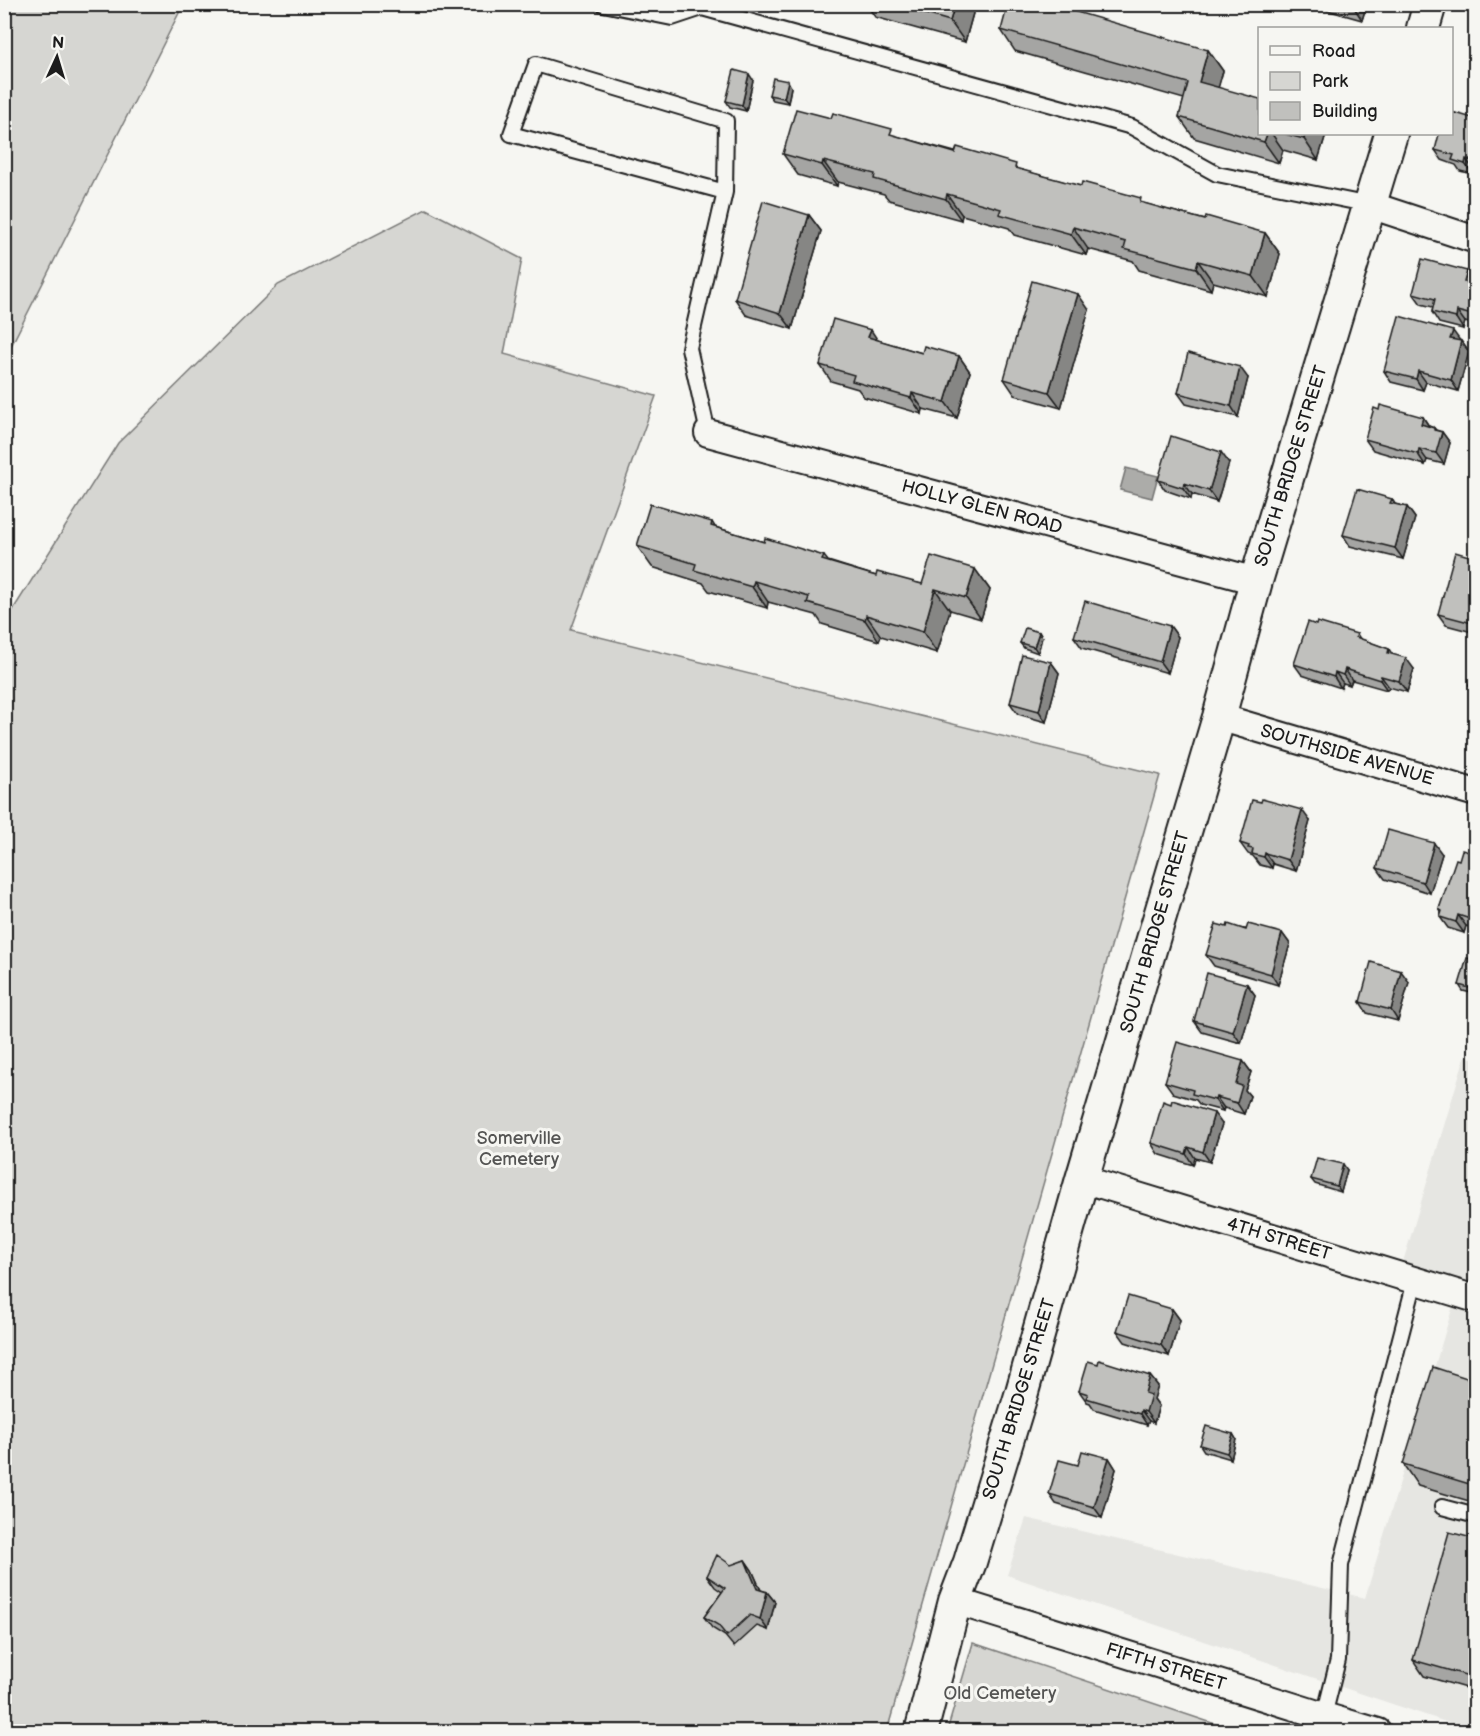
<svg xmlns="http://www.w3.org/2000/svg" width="1480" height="1736" viewBox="0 0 1480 1736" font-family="'Balsamiq Sans',sans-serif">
	<rect width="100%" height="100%" fill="#f6f6f2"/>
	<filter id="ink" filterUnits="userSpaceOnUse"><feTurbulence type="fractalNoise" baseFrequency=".0167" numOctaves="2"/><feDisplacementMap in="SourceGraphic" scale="12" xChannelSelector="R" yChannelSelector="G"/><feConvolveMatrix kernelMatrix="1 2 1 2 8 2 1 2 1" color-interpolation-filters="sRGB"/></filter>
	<g filter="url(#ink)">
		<path fill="#e6e6e2" d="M1465,1056L1475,1059V1731H1470V1730L1007,1575L1026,1518L1365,1598L1456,1296L1397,1282Z"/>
		<path fill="#d6d6d2" stroke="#797977" stroke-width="1.5" d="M5,4L183,5L5,358L4,5Z
			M426,209L522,259L504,354L656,396L571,630L1160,775L887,1731H5L4,624L118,443L278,285Z
			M973,1643L1236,1731H947Z"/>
		<path fill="#acaca9" stroke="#727271" stroke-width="1.5" d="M1126,468L1158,476L1152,498L1120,490Z"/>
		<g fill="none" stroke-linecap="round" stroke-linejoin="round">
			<defs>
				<path id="service" d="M603,4L672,18L702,8L1132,127L1217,174L1370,205
					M708,433L689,348L725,192L511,134L536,64L726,121L725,192
					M1442,1507L1476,1516
					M1324,1716L1338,1660L1341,1565L1415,1281"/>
				<path id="minor" d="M1370,205L1476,240
					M708,433L1256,581
					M1219,717L1476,793
					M1082,1179L1476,1299
					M955,1601L1324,1716L1378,1732"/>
				<path id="tertiary" d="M1423,28L1430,4
					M921,1732L955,1601L970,1562L1022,1392L1082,1179L1219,717L1256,581L1391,134"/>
			</defs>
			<use href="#service" stroke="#1c1c1c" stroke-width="18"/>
			<use href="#minor" stroke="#1c1c1c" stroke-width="30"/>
			<use href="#tertiary" stroke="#1c1c1c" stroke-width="36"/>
			<use href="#service" stroke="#f6f6f2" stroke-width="14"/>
			<use href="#minor" stroke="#f6f6f2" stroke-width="26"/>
			<use href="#tertiary" stroke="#f6f6f2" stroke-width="32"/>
		</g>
		<path fill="#a5a5a3" stroke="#1c1c1c" stroke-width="1.5" d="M866,4H974L975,6L965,42L875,17Z
			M1184,4H1197L1196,8Z
			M1320,4H1367L1362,20L1323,9Z
			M1001,30L1208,50L1223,71L1218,87L1260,134H1326L1318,160L1283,150L1279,163L1194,138L1179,117L1184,99L1015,51Z
			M753,80L746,111L730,107L726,101Z
			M791,87L788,103L773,100L769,95Z
			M1476,119V171L1474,170L1473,174L1460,171L1456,165L1442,160L1435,150Z
			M896,136L1205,220L1265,233L1280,254L1268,297L1213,282L1211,290L1139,270L1133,261L1088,249L1086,255L1014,235L1009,228L962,215L961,220L889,200L884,194L838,182L837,186L798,175L783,154Z
			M809,215L821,231L792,329L746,315L735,299Z
			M1467,271L1475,282L1474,285H1476V325L1465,322L1463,329L1439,323L1432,312L1433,307L1421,304L1413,293Z
			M1089,310L1061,408L1015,395L1004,379Z
			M877,340L922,353L959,356L970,372L957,418L923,409L922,414L864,397L858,389L831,381L820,365Z
			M1460,341H1461L1469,352L1458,391L1426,382L1423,390L1391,382L1384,371Z
			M1248,378L1238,417L1186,404L1178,393Z
			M1423,417L1429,426L1434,428L1436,430L1442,432L1450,443L1444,464L1427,460L1425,465L1373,450L1365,439Z
			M1229,463L1217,502L1192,494L1191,499L1165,490L1158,480Z
			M1392,499L1395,504L1407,507L1415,518L1403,559L1350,546L1343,535Z
			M712,522L715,527L764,542L824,556L828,561L876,576L922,584L975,569L990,590L981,619L950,610L937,653L881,636L879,641L822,624L816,615L768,602L767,608L709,591L703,583L652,567L637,546Z
			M1476,558V633L1446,625L1438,614Z
			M1170,626L1178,637L1168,673L1082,648L1074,637Z
			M1039,632L1042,637L1038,653L1024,648L1020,643Z
			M1357,634L1360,639L1389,649L1392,654L1414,669L1407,692L1389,687L1387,690L1352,680L1350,685L1343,683L1341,688L1302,675L1294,664Z
			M1051,662L1059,673L1046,722L1018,714L1010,703Z
			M1476,664V692H1473L1469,686Z
			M1310,821L1296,871L1273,864L1272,868L1260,865L1253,856L1248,854L1240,843Z
			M1442,854L1430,893L1385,879L1377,868Z
			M1476,854V929L1466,926L1464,933L1448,928L1440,917L1441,912L1439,909L1459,860Z
			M1227,927L1282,933L1290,944L1278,985L1214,966L1206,955Z
			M1476,960V994L1463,991L1459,985Z
			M1409,982L1398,1021L1367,1013L1360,1002Z
			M1247,984L1255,995L1241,1043L1202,1032L1194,1021Z
			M1243,1061L1251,1072L1245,1090L1250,1096L1244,1114L1224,1108L1223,1111L1200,1105L1196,1100L1173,1093L1165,1082Z
			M1222,1124L1210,1162L1195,1158L1193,1165L1158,1154L1151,1143Z
			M1347,1170L1341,1192L1315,1184L1311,1179Z
			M1172,1309L1180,1320L1169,1356L1125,1342L1117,1331Z
			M1150,1376L1158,1386L1154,1399L1159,1406L1154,1423L1149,1421L1147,1425L1094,1409L1090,1403L1087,1402L1079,1391Z
			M1476,1381V1503L1418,1486L1403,1464Z
			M1233,1434L1236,1439L1231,1459L1204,1451L1200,1445Z
			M1109,1458L1116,1469L1102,1518L1056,1504L1049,1494Z
			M1476,1539V1691L1424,1676L1413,1660Z
			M745,1560L752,1570L761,1590L767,1592L775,1602L768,1630L757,1626L734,1647L725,1636L712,1628L704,1617L722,1592L715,1587L707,1576Z"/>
		<path fill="#868684" stroke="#1c1c1c" stroke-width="1.5" d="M955,4H974L975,6L965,42L950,21Z
			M1356,4H1367L1362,20L1355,9Z
			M1208,50L1223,71L1214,103L1199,82Z
			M749,74L753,80L746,111L742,105Z
			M788,81L791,87L788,103L784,98Z
			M1267,134H1272L1283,150L1279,163L1264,142Z
			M1305,134H1326L1318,160L1304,139Z
			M1466,159L1474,170L1473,174L1465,164Z
			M823,161L838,182L837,186L822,165Z
			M947,194L962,215L961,220L946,199Z
			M809,215L821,231L792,329L780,313Z
			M1073,227L1088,249L1086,255L1071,234Z
			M1265,233L1280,254L1268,297L1253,276Z
			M1198,261L1213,282L1211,290L1196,268Z
			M1467,271L1475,282L1472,293L1464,282Z
			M1078,294L1089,310L1061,408L1049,392Z
			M1457,311L1465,322L1463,329L1456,318Z
			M871,330L882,347L868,337Z
			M1453,331L1461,342L1450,339Z
			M1461,341L1469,352L1458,391L1451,380Z
			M959,356L970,372L957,418L945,402Z
			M1240,367L1248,378L1238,417L1231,406Z
			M1418,371L1426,382L1423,390L1416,379Z
			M912,393L923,409L922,414L911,398Z
			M1423,417L1430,428L1421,424Z
			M1434,428L1441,437L1442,432L1450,443L1444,464L1436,453Z
			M1419,449L1427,460L1425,465L1418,454Z
			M1221,452L1229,463L1217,502L1209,491Z
			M1184,483L1192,494L1191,499L1183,488Z
			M1407,507L1415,518L1403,559L1395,548Z
			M975,569L990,590L981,619L966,598Z
			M754,581L768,602L767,608L752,587Z
			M935,589L950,610L937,653L923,632Z
			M866,615L881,636L879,641L865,620Z
			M1170,626L1178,637L1168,673L1160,662Z
			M1039,632L1042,637L1038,653L1034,647Z
			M1406,658L1414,669L1407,692L1399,681Z
			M1051,662L1059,673L1046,722L1039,711Z
			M1345,669L1352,680L1350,685L1343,675Z
			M1335,672L1343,683L1341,688L1334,677Z
			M1381,676L1389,687L1387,690L1380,680Z
			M1302,810L1310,821L1296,871L1288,860Z
			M1434,843L1442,854L1430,893L1423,882Z
			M1265,853L1273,864L1272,868L1264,857Z
			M1458,915L1466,926L1464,933L1456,922Z
			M1282,933L1290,944L1278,985L1271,974Z
			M1401,971L1409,982L1398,1021L1391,1010Z
			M1247,984L1255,995L1241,1043L1233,1032Z
			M1243,1061L1251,1072L1245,1090L1250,1096L1244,1114L1237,1103L1236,1084Z
			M1216,1097L1224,1108L1223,1111L1215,1100Z
			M1214,1113L1222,1124L1210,1162L1203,1152Z
			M1188,1147L1195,1158L1193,1165L1186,1154Z
			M1343,1164L1347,1170L1341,1192L1337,1186Z
			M1172,1309L1180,1320L1169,1356L1161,1345Z
			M1150,1376L1158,1386L1154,1399L1159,1406L1154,1423L1146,1412L1145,1393Z
			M1141,1410L1149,1421L1147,1425L1140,1414Z
			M1233,1434L1236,1439L1231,1459L1227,1453Z
			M1109,1458L1116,1469L1102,1518L1094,1507Z
			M745,1560L752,1570L765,1600L757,1589Z
			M767,1592L775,1602L768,1630L760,1619Z"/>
		<path fill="#c0c0bd" stroke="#1c1c1c" stroke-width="1.5" d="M891,4H955L950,21Z
			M1008,4H1049L1208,50L1199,82L1260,99V134H1267L1264,142L1179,117L1188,83L1001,30Z
			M1338,4H1356L1355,9Z
			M734,70L749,74L742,105L726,101Z
			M773,78L788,81L784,98L769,95Z
			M796,109L831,118L833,113L892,129L890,134L955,153L957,147L1016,164L1015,168L1081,186L1082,182L1141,198L1140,202L1205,220L1206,216L1265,233L1253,276L1198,261L1196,268L1124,249L1126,242L1073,227L1071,234L999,214L1001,209L947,194L946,199L874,179L875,174L823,161L822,165L783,154Z
			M1452,112L1476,119V162L1466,159L1465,164L1452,160L1454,155L1435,150L1439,134H1452Z
			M1285,134H1305L1304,139Z
			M763,201L809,215L780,313L735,299Z
			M1422,259L1467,271L1464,282L1476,285V316L1457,311L1456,318L1432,312L1435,299L1413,293Z
			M1032,281L1078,294L1049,392L1004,379Z
			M1399,316L1453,331L1450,339L1461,341L1451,380L1418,371L1416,379L1384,371Z
			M833,319L871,330L868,337L922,353L924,346L959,356L945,402L912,393L911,398L852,381L854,375L820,365Z
			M1188,353L1240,367L1231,406L1178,393Z
			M1380,405L1423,417L1421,424L1434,428V430L1442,432L1436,453L1419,449L1418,454L1365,439L1374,408L1379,410Z
			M1171,436L1221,452L1209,491L1184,483L1183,488L1158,480Z
			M1357,489L1392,499L1390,503L1407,507L1395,548L1343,535Z
			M650,504L712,522L711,526L764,542L765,538L824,556L822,560L876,576L877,572L922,584L931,556L975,569L966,598L935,589L923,632L866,615L865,620L807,603L809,597L754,581L752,587L694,570L696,564L637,546Z
			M1455,552L1476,558V624L1438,614Z
			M1085,601L1170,626L1160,662L1074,637Z
			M1308,622L1316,625L1317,622L1357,634L1356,637L1389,649L1388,653L1406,658L1399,681L1381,676L1380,680L1345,669L1343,675L1335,672L1334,677L1294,664Z
			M1025,628L1039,632L1034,647L1020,643Z
			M1022,655L1051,662L1039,711L1010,703Z
			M1476,664V688L1469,686Z
			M1262,799L1302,810L1288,860L1265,853L1264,857L1252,854L1253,849L1248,848L1249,846L1240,843L1252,800L1261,802Z
			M1388,830L1434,843L1423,882L1377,868Z
			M1462,850L1476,854V921L1458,915L1456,922L1440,917L1442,911L1439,909L1456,859L1459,860Z
			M1216,924L1227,927L1228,924L1246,930L1248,924L1282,933L1271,974L1206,955Z
			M1467,958L1476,960V990L1459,985Z
			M1371,962L1401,971L1391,1010L1360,1002Z
			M1207,973L1247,984L1233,1032L1194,1021Z
			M1177,1042L1243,1061L1236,1084L1242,1086L1237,1103L1216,1097L1215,1100L1192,1094L1193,1090L1165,1082Z
			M1172,1100L1214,1113L1203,1152L1188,1147L1186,1154L1151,1143L1163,1101L1171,1104Z
			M1317,1158L1343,1164L1337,1186L1311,1179Z
			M1128,1296L1172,1309L1161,1345L1117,1331Z
			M1099,1360L1150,1376L1145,1393L1151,1395L1146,1412L1141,1410L1140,1414L1086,1398L1088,1394L1079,1391L1088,1361L1098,1364Z
			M1433,1367L1476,1381V1486L1403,1464Z
			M1206,1426L1233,1434L1227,1453L1200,1445Z
			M1082,1451L1109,1458L1094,1507L1049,1494L1059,1460L1078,1465Z
			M1449,1532L1476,1539V1678L1413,1660Z
			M717,1555L731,1565L745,1560L757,1589L767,1592L760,1619L750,1615L727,1636L718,1625L704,1617L725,1588L707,1576Z"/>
	</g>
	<g text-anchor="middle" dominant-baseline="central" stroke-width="6" stroke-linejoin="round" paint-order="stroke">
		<g font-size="18" fill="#1c1c1c" stroke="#f6f6f2">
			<text transform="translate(1291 466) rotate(-73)">SOUTH BRIDGE STREET</text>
			<text transform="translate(982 507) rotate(15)">HOLLY GLEN ROAD</text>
			<text transform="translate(1347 755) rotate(16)">SOUTHSIDE AVENUE</text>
			<text transform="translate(1155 932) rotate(-74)">SOUTH BRIDGE STREET</text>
			<text transform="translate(1279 1239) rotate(17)">4TH STREET</text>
			<text transform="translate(1019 1399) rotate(-73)">SOUTH BRIDGE STREET</text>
			<text transform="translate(1166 1667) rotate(17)">FIFTH STREET</text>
		</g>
		<g font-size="18" fill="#545453" stroke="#f6f6f2">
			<text x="519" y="1138">Somerville<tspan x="519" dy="21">Cemetery</tspan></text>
			<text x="1000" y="1693">Old Cemetery</text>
		</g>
	</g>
	<rect width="1480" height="1736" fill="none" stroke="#f6f6f2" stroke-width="24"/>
	<rect x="12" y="12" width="1456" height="1712" fill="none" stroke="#1c1c1c" stroke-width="2" filter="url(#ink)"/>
	<rect x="1258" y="27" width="195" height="108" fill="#f6f6f2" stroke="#9f9f9c" stroke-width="1.5"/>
	<rect x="1270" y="46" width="30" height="9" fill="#f6f6f2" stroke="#9f9f9c" stroke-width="1.5"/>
	<text x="1312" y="57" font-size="18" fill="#1c1c1c">Road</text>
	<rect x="1270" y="72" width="30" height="18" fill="#d6d6d2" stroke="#9f9f9c" stroke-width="1.5"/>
	<text x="1312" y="87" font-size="18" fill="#1c1c1c">Park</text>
	<rect x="1270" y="102" width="30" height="18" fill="#c0c0bd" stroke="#9f9f9c" stroke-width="1.5"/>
	<text x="1312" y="117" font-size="18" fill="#1c1c1c">Building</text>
	<g transform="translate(57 57) rotate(4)" stroke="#f6f6f2" stroke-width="4.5" paint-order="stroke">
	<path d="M0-4.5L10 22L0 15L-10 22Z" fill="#1c1c1c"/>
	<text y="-9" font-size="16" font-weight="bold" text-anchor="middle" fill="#1c1c1c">N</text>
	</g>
</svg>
